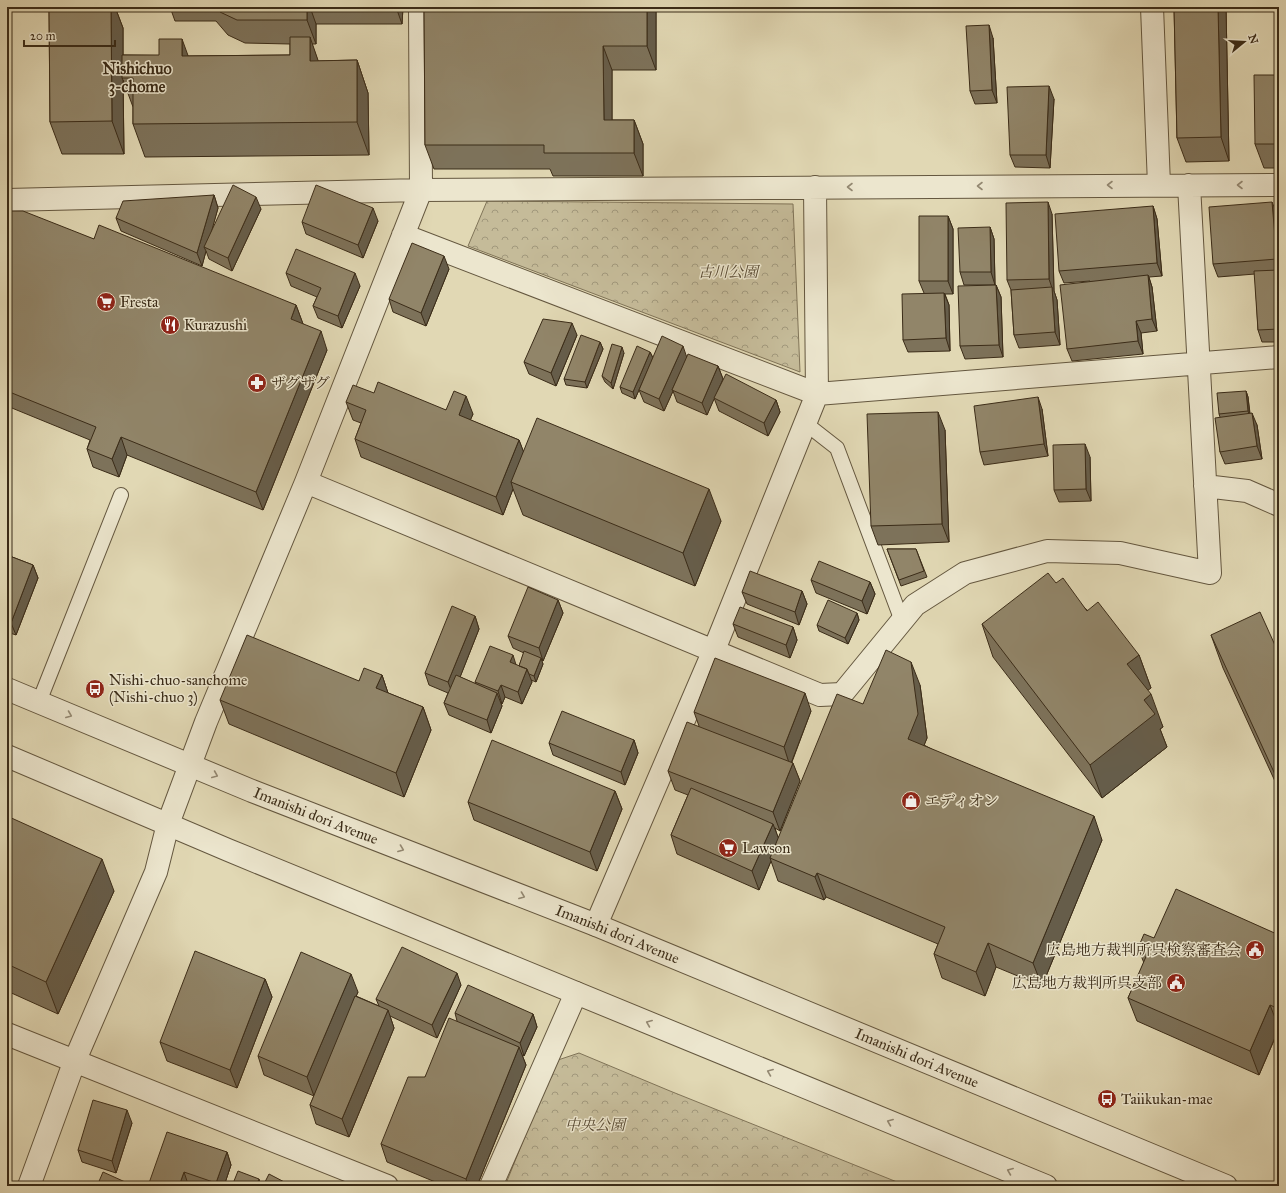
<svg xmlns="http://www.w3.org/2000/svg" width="1286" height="1193" viewBox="0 0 1286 1193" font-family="'IM FELL Great Primer','Noto Serif JP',serif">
	<defs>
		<pattern id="forest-crowns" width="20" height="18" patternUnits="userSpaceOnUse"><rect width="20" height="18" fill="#c5bb99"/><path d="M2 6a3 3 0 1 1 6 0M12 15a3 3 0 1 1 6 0" fill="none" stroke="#a1987c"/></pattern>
	</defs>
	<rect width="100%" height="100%" fill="#e1d8b4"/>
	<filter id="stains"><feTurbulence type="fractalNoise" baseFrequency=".005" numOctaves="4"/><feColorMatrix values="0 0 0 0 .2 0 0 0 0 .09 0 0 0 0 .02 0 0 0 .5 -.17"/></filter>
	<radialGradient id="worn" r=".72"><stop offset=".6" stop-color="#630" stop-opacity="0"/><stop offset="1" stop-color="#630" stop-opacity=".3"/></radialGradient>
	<path fill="url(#forest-crowns)" stroke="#807458" d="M487,201L793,204L800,372L468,246Z
		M579,1053L670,1091L907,1186H505L555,1061Z"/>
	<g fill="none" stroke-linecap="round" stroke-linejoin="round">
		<defs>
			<path id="service" d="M805,423L837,448L902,621
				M39,702L121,495"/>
			<path id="minor" d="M1152,7L1159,185
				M7,200L421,190L1279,185
				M403,235L817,394L1279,357
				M306,482L820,695L842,694L915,605L965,573L1047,551L1120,553L1210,573L1189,185
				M1205,486L1247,491L1279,505
				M596,925L714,650L817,394L815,187
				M7,1034L387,1186
				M29,1186L75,1060L156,872L168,824L206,722L306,482L421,190L420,7
				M491,1186L576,993"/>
			<g id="tertiary">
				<path id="s1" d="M7,689L252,791L596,925L1226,1186"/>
				<path d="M7,756L228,850L1046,1186"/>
			</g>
		</defs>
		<use href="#service" stroke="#64573f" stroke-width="16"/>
		<use href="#minor" stroke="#64573f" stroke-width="24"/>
		<use href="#tertiary" stroke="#64573f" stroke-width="24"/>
		<use href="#service" stroke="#ece6ce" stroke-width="14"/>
		<use href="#minor" stroke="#ece6ce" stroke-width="22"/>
		<use href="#tertiary" stroke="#ece6ce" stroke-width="22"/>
	</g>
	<path fill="#7d725a" stroke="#3b2c18" d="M49,7H115L123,28V55L188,56L290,55V44L245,43L228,35L216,21H175L170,7H403L402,24H316V44H312L318,61L357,60L368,93L369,155L145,157L133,124V107L123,80L124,154H62L50,122Z
		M424,7H656V70H612V120H634L643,144V176H553L550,169H434L425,145Z
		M1174,7H1226L1229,161L1186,162L1177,138Z
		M993,38L997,103L975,104L970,91Z
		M1279,75V168H1264L1255,144Z
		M1054,99L1050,168L1015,167L1010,155Z
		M214,195L218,208L211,232L261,209L232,271L209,259L206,251L202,266L121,231L116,218Z
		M1153,206L1157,219L1162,276L1149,277L1152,287L1157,331L1141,333L1143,354L1072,361L1067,349L1090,281L1064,283L1059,271Z
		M7,211L296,305L303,324L327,350L263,510L127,455L119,477L93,467L87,449L90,440L7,406Z
		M1052,214L1054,291L1057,300L1060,345L1019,348L1014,335L1011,290L1007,280Z
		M1277,214L1279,240V342H1262L1258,330L1255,274L1218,277L1213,264Z
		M948,216L953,229V294H945L949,305L950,351L908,352L903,340L924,293L919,281Z
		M378,221L363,258L306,234L302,222Z
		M990,227L994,239L995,285H964L960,272Z
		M449,269L426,326L393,312L389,299Z
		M286,273L360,286L342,328L318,318L313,306L317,297L291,286Z
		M996,285L1001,297L1003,357L965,359L960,346Z
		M577,335L556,386L529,374L524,362Z
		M600,342L603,349L587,388L566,385L564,379Z
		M650,352L653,358L687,357L718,366L723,379L716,395L776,400L780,412L768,436L719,411L714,398L707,415L677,402L673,391L664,411L644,402L639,390L635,399L622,393L620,387Z
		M624,353L613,389L605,382L602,376Z
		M1246,391L1248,397L1250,413L1257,425L1262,459L1225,464L1220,452V417L1219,414Z
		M346,402L446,410L473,414L470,420L519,440L523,451L721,521L695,586L523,515L513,489L503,515L361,457L355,439L361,423L353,420Z
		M1042,409L1048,456L984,465L980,452Z
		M945,430L949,542L878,545L871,526Z
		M1090,457L1091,501L1059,502L1054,490Z
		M887,549H916L927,577L901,586Z
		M7,555L33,565L38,578L16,635L7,632Z
		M811,580L870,582L875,594L867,614L816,593Z
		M1056,583L1139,655L1151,688L1147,690L1163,727L1160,729L1167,747L1102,798L993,657L982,624Z
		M802,591L807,604L799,625L747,604L742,592Z
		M558,600L563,613L543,661L541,660L543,664L536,682L531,680L532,682L522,704L505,697L502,704L501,703L502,706L491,733L449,715L444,703L448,693L429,685L425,673L475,616L479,629L460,677L476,684L475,682L516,665L519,666L524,653L513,648L508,636Z
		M857,613L859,620L848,644L819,631L817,625Z
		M733,624L793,627L797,640L790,658L738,637Z
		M1211,635L1279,654V790L1223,668Z
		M382,675L388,693L423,707L431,730L404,797L229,724L220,700L359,681Z
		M920,685L927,738L924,745L1102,840L1042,986L996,967L985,996L942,978L934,954L938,944L826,897L824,900L778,881L771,861L759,890L677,854L671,835L688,795L675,790L668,771L699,726L694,712L811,711L792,762L800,781L780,831L775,828L778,838L863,704Z
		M634,740L638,753L625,785L553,755L549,743Z
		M615,791L622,809L597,871L474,820L468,802Z
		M7,816L114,891L58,1014L7,991Z
		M1279,935V1029L1259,1075L1137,1021L1128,998L1144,963L1138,948L1154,938Z
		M265,979L272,997L237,1088L167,1061L160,1042Z
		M461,985L437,1038L390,1016L394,1028L349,1137L316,1124L310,1105L314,1096L264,1075L258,1056L358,992L356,996L379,1006L376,999Z
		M455,1013L533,1014L537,1027L524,1056L522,1055L526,1065L477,1186H445L387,1162L381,1144L425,1077L457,1021Z
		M132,1123L116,1173L82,1162L78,1150Z
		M227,1152L231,1165L224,1186H193L188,1184L187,1186H148Z"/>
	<path fill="#665d4a" stroke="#3b2c18" d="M111,7H115L123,28V78H122L123,80L124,154L112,121Z
		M307,7H310L316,24V44L307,20Z
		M396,7H403L402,24Z
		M647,7H656V70L647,46Z
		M1218,7H1226L1229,161L1221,137Z
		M989,25L993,38L997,103L992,90Z
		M310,37L321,69L310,61Z
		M182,39L194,72L182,56Z
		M603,46L612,70V144L604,120Z
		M357,60L368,93L369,155L357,122Z
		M1049,86L1054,99L1050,168L1046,155Z
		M634,120L643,144V176L634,153Z
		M214,195L218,208L207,248L204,247L206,251L202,266L197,253Z
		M256,197L261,209L232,271L228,258Z
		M1048,202L1052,214L1054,291L1057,300L1060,345L1055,332L1052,288L1049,279Z
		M1272,202L1277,214L1279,240V265L1277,259Z
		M1153,206L1157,219L1162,276L1157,263Z
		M373,208L378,221L363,258L358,245Z
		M948,216L953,229V294L948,281Z
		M990,227L994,239L995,285L991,272Z
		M444,256L449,269L426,326L421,313Z
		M355,273L360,286L342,328L338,316Z
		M1148,275L1152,287L1157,331L1152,319Z
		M996,285L1001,297L1003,357L999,345Z
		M944,293L949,305L950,351L946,338Z
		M296,305L303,324L297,338L291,319Z
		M1136,321L1141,333L1143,354L1138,341Z
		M572,323L577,335L556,386L551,373Z
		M321,331L327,350L263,510L256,492Z
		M600,342L603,349L587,388L585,382Z
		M683,346L687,358L672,390L673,391L664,411L659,399Z
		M622,347L624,353L613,389L611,383Z
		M650,352L653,358L635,399L633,392Z
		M718,366L723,379L707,415L702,403Z
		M1246,391L1248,397L1250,418L1248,411Z
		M466,396L473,414L465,433L459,415Z
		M1038,397L1042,409L1048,456L1044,444Z
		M776,400L780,412L768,436L764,423Z
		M938,412L945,430L949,542L942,524Z
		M1252,413L1257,425L1262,459L1257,446Z
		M121,437L127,455L119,477L112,459Z
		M519,440L526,458L511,482L513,489L503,515L496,497Z
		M1085,444L1090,457L1091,501L1086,489Z
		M709,489L721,521L695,586L683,553Z
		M33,565L38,578L16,635L11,623Z
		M870,582L875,594L867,614L862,601Z
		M802,591L807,604L799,625L795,612Z
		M558,600L563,613L543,661L539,648Z
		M857,613L859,620L848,644L845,638Z
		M475,616L479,629L453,695L448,682Z
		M793,627L797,640L790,658L786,645Z
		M513,655L517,668L510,662Z
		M1139,655L1151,688L1139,697L1127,664Z
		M541,658L543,664L536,682L534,676Z
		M911,662L920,685L927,738L917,763L908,739Z
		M527,669L532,682L522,704L518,692Z
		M382,675L390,699L376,688Z
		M501,685L505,697L502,704L498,691Z
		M497,693L502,706L491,733L487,720Z
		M805,693L811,711L790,766L784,747Z
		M1151,694L1163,727L1160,729L1167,747L1102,798L1090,765L1144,700Z
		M423,707L431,730L404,797L396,773Z
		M634,740L638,753L625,785L621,772Z
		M793,763L800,781L780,831L773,812Z
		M615,791L622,809L597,871L590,852Z
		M1094,816L1102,840L1042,986L1033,963Z
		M773,824L780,842L770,858L771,861L759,890L752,871Z
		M102,859L114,891L58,1014L46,982Z
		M817,873L826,897L824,900L815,877Z
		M988,943L996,967L985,996L976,972Z
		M457,973L461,985L437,1038L432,1025Z
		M351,974L358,992L314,1096L307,1077Z
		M265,979L272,997L237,1088L230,1070Z
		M1279,985V997L1277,991Z
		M1270,1005L1279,1028L1259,1075L1250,1051Z
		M388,1010L394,1028L349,1137L342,1119Z
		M533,1014L537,1027L524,1056L520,1043Z
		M519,1047L526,1065L477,1186H468L466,1179Z
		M127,1110L132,1123L116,1173L112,1161Z
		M227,1152L231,1165L224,1186H218L216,1183Z
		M184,1172L188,1184L187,1186H179Z
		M259,1179L261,1185V1186H256Z"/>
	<path fill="#918569" stroke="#3b2c18" d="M49,7H111L112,121L50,122Z
		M216,7H307V20H237L220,12Z
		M424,7H647V46H603L604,120H634V153H544V145H425Z
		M1174,7H1218L1221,137L1177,138Z
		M989,25L992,90L970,91L966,26Z
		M290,37H310V61L357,60V122L133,124V78H122V55H159V39H182V56L290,55Z
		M1254,75H1279V144H1255Z
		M1049,86L1046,155H1010L1007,87Z
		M233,185L256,197L228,258L204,247Z
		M316,185L373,208L358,245L302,222Z
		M214,195L197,253L116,218L123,201Z
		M1048,202L1049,279L1007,280L1006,203Z
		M1272,202L1277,259L1213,264L1209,207Z
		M1153,206L1157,263L1059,271L1055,214Z
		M7,211H23L94,239L99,225L296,305L291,319L321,331L256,492L121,437L112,459L87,449L96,427L7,391Z
		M919,216H948V281H919Z
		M990,227L991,272H960L958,228Z
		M412,243L444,256L421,313L389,299Z
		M296,249L355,273L338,316L313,306L321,288L286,273Z
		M1279,270V329L1258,330L1254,271Z
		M1148,275L1152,319L1136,321L1138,341L1067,349L1060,285Z
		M996,285L999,345L960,346L958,286Z
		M1052,287L1055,332L1014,335L1011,290Z
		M944,293L946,338L903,340L902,294Z
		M543,319L572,323L551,373L524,362Z
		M581,335L600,342L585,382L564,379Z
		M662,336L683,346L659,399L639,390Z
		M612,344L622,347L611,383L602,376Z
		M637,346L650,352L633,392L620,387Z
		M688,354L718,366L702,403L672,390Z
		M726,374L776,400L764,423L714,398Z
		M378,382L446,410L454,391L466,396L459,415L519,440L496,497L355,439L366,410L346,402L353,385L374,393Z
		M1246,391L1248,411L1219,414L1217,393Z
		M1038,397L1044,444L980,452L974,406Z
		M938,412L942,524L871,526L867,414Z
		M1252,413L1257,446L1220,452L1215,418Z
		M537,418L709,489L683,553L511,482Z
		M1085,444L1086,489L1054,490L1053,445Z
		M887,549H916L924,571L899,580Z
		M7,555L33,565L11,623L7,621Z
		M819,561L870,582L862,601L811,580Z
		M750,571L802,591L795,612L742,592Z
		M1048,573L1056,583L1063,578L1087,611L1098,602L1139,655L1127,664L1151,694L1144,700L1155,714L1090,765L982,624Z
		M528,587L558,600L539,648L508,636Z
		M828,600L857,613L845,638L817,625Z
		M452,606L475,616L448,682L425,673Z
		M740,607L793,627L786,645L733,624Z
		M1260,612L1279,654V783L1211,635Z
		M247,635L359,681L364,668L382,675L376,688L423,707L396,773L220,700Z
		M490,646L513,655L510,662L527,669L518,692L501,685L498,691L475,682Z
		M886,650L911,662L918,714L908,739L1094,816L1033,963L988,943L976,972L934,954L945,927L817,873L815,877L770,858L837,694L863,704Z
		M524,651L541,658L534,676L529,674L527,669L519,666Z
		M715,658L805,693L784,747L694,712Z
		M456,675L497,693L487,720L444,703Z
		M562,711L634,740L621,772L549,743Z
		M687,722L793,763L773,812L668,771Z
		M492,740L615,791L590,852L468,802Z
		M691,788L773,824L752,871L671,835Z
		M7,816L102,859L46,982L7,964Z
		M1176,889L1279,935V985L1277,991L1279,992V1009L1270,1005L1250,1051L1128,998L1148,952L1138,948L1144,934L1154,938Z
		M402,947L457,973L432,1025L376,999Z
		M195,951L265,979L230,1070L160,1042Z
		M301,952L351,974L307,1077L258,1056Z
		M468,985L533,1014L520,1043L455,1013Z
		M355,996L388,1010L342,1119L310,1105Z
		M449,1018L519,1047L466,1179L381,1144L408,1077H425Z
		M93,1100L127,1110L112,1161L78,1150Z
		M167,1132L227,1152L216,1183L184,1172L179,1186H148Z
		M238,1171L259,1179L256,1186H232Z
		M103,1172L134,1186H97Z
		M269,1174L292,1186H263Z"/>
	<defs><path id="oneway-chevron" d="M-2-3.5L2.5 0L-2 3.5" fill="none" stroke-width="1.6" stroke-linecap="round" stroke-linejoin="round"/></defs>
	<g stroke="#948973">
		<use href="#oneway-chevron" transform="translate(1110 185) rotate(180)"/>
		<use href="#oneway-chevron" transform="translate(1240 185) rotate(-180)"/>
		<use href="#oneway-chevron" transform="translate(980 186) rotate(180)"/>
		<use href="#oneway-chevron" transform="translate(850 187) rotate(180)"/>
		<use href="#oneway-chevron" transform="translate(69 715) rotate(22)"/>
		<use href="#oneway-chevron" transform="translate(215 775) rotate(23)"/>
		<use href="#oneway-chevron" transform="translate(401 849) rotate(21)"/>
		<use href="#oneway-chevron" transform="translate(522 896) rotate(21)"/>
		<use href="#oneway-chevron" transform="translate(649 1023) rotate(-158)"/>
		<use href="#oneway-chevron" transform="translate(770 1072) rotate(-158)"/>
		<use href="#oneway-chevron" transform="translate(890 1122) rotate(-158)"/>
		<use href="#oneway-chevron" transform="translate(1010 1171) rotate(-158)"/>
	</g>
	<defs>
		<symbol id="supermarket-disc" viewBox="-11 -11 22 22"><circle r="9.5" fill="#8f2418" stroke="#ece6ce"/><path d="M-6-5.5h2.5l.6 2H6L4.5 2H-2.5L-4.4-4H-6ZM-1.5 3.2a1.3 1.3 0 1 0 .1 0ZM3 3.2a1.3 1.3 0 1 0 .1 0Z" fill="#fff"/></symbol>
		<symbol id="restaurant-disc" viewBox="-11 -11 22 22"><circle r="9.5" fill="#8f2418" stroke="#ece6ce"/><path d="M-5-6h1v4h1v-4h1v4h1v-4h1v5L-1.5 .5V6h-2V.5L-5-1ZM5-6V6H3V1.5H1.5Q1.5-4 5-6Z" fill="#fff"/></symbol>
		<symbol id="pharmacy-disc" viewBox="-11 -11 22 22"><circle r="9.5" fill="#8f2418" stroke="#ece6ce"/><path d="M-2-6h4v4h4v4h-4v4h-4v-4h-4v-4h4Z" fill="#fff"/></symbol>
		<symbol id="bus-disc" viewBox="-11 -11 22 22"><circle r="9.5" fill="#8f2418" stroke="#ece6ce"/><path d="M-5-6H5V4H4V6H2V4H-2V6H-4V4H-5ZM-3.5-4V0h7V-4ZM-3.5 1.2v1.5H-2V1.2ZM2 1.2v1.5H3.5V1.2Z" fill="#fff"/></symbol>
		<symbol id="shop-disc" viewBox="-11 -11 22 22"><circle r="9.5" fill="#8f2418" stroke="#ece6ce"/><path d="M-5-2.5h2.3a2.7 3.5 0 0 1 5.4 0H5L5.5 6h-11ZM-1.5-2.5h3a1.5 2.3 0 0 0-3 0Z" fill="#fff"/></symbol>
		<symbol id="civic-disc" viewBox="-11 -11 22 22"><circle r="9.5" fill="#8f2418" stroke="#ece6ce"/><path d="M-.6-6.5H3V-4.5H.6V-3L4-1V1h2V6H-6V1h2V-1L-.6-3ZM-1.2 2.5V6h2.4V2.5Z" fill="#fff"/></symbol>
	</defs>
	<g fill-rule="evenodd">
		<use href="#supermarket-disc" x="95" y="291" width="22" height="22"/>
		<use href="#restaurant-disc" x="159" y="314" width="22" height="22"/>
		<use href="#pharmacy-disc" x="246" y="372" width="22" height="22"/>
		<use href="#bus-disc" x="84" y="678" width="22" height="22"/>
		<use href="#shop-disc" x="900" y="790" width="22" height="22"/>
		<use href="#supermarket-disc" x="717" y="837" width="22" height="22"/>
		<use href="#civic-disc" x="1244" y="939" width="22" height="22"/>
		<use href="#civic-disc" x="1165" y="972" width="22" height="22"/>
		<use href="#bus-disc" x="1096" y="1088" width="22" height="22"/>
	</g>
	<g text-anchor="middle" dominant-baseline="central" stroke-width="3" stroke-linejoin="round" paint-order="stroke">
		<g font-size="15" font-style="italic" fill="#574932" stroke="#ece6ce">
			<text x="728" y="272">古川公園</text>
			<text x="595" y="1125">中央公園</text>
		</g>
		<g font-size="15" fill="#3b2c18" stroke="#ece6ce" text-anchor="start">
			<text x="120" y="302">Fresta</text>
			<text x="184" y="325">Kurazushi</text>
			<text x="271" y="383">ザグザグ</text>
			<text x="109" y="680">Nishi-chuo-sanchome<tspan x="109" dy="17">(Nishi-chuo 3)</tspan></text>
			<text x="925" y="801">エディオン</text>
			<text x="742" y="848">Lawson</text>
			<text x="1241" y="950" text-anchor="end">広島地方裁判所呉検察審査会</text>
			<text x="1162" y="983" text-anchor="end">広島地方裁判所呉支部</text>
			<text x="1121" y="1099">Taiikukan-mae</text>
		</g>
		<g font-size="15" fill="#3b2c18" stroke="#ece6ce">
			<text stroke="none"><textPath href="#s1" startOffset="334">Imanishi dori Avenue</textPath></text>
			<text stroke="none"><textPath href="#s1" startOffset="658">Imanishi dori Avenue</textPath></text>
			<text stroke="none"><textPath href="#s1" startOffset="982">Imanishi dori Avenue</textPath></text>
		</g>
		<g font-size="16" font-weight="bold" fill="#3b2c18" stroke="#ece6ce">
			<text x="137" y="68">Nishichuo<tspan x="137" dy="18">3-chome</tspan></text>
		</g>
	</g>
	<rect width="1286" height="1193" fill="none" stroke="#e1d8b4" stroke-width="24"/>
	<rect x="8" y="8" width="1270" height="1177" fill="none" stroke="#3b2c18" stroke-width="2"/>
	<rect x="12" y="12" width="1262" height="1169" fill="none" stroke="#3b2c18"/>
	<g transform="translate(1244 42) rotate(72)" stroke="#ece6ce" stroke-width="3" paint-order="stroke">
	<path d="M0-3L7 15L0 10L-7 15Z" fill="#3b2c18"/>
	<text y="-6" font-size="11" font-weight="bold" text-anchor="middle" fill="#3b2c18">N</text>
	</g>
	<path d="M24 40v6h91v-6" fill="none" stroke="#3b2c18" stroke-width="2"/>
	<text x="30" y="40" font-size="12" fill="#3b2c18" stroke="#ece6ce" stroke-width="3" paint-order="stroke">20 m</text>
	<rect width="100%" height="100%" filter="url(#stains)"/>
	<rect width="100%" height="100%" fill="url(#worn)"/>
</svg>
